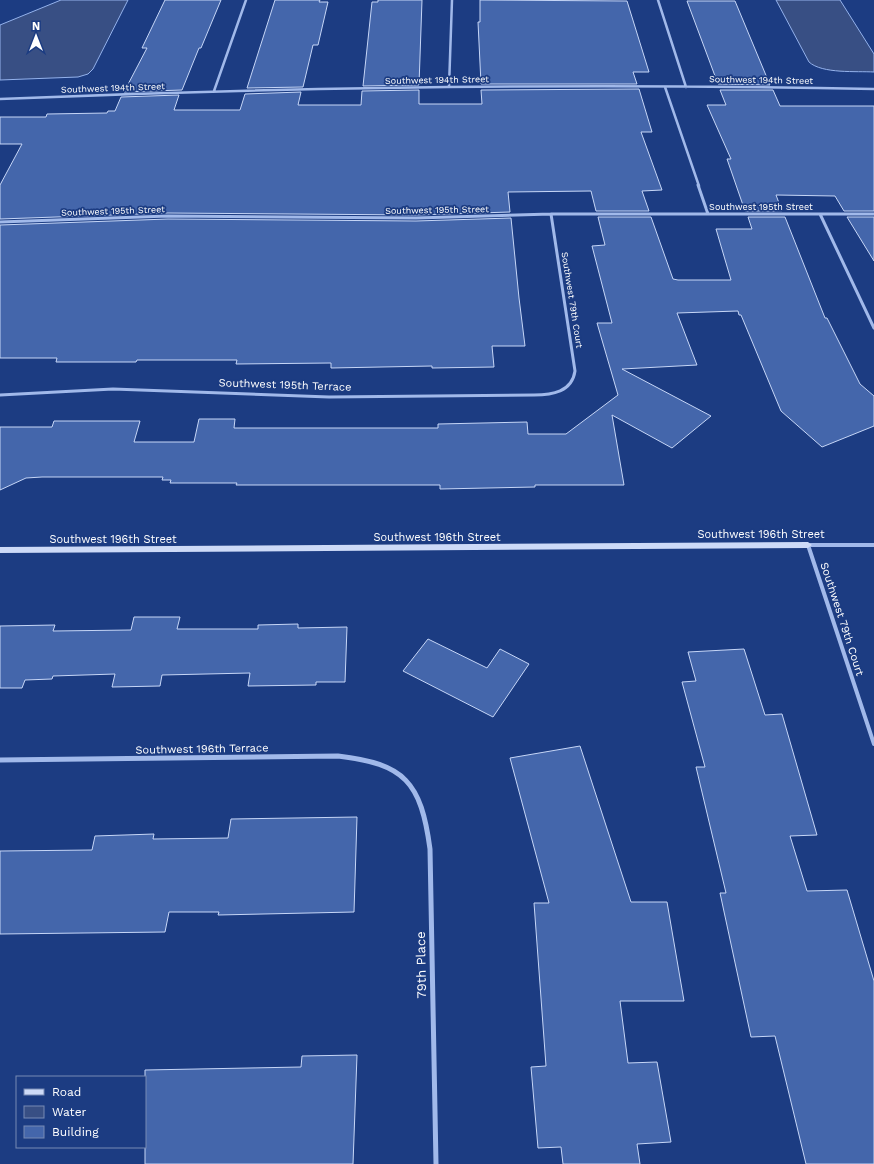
<svg xmlns="http://www.w3.org/2000/svg" width="874" height="1164" viewBox="0 0 874 1164" font-family="'Work Sans',sans-serif">
	<rect width="100%" height="100%" fill="#1c3c82"/>
	<path fill="#384f84" stroke="#94b2ec" d="M61,0H128L93,69L88,74L78,77L0,80V25Z
		M776,0H840L874,54V72C857,71 822,74 809,62Z"/>
	<path fill="#4466ab" stroke="#c6d6f7" d="M165,0H221L201,48H199L182,90L124,92L147,48H142Z
		M275,0H320L319,2H328L318,45H313L303,87L247,88Z
		M378,0H422L419,85L363,86L372,2H378Z
		M480,0L627,1L649,72H633L637,84H481L478,22H480Z
		M687,1H735L770,85L718,84Z
		M639,89L652,132H641L662,190L642,191L649,211H596L591,191L508,192L510,212L416,215L168,213L0,219V185L22,144H0V117H46L47,114L107,113L108,111H115L121,97L179,95L174,110H240L245,94L301,92L298,105H361L362,91L419,90V104H482L481,90Z
		M720,90H773L780,106H874V211H844L835,196L776,195L782,211H745L727,159H731L707,105H726Z
		M598,217H651L673,279L678,280H731L716,229H752L748,217H785L825,318H827L860,384L874,396V426L822,447L781,411L741,315H739L738,311L677,313L697,365L622,369L711,416L672,448L612,415L624,485H535V487L440,489V485H236L237,483H170L171,480H162L163,477H42L26,478L0,490V427H52L54,421H140L134,442H194L199,419H235L234,428H438V424L527,422L528,434H566L618,395L597,323H612L592,246L605,245Z
		M847,217H874V261Z
		M511,218L519,298L525,346H492L494,367L432,368V366L331,368V363L236,364L237,360H137L136,362H56L57,358H0V225L168,219L416,221Z
		M134,617H180L177,629H258V625L298,624V628L347,627L345,682H316V685L248,686L250,673L162,675L160,686L112,687L115,674L53,676L52,679L25,680L22,688H0V626L55,625L53,631L131,630Z
		M428,639L487,668L500,649L529,664L493,717L403,671Z
		M744,649L765,715L782,714L817,835L790,836L807,891L847,890L874,981V1164H806L775,1036L751,1037L720,893H726L696,767H705L682,682L696,681L688,652Z
		M580,746L631,902H667L684,1001H620L628,1063L657,1062L671,1142L637,1144L640,1164H563L561,1147L538,1148L531,1067L546,1066L534,903H549L510,758Z
		M357,817L354,912L218,915L219,912H169L165,932L0,934V851L92,850L95,836L154,834L153,839L228,838L231,819Z
		M357,1055L353,1164H145V1070L301,1067L302,1056Z"/>
	<g fill="none" stroke-linecap="round" stroke-linejoin="round">
		<path stroke="#a1b9ea" stroke-width="2.5" d="M658,0L686,87
			M449,87L452,0
			M665,87L699,186
			M214,91L246,0
			M0,99C291,87 583,83 874,89"/>
		<path stroke="#a1b9ea" stroke-width="3" d="M698,185L708,214
			M820,214L874,328
			M0,222L168,216L416,218L551,214H874
			M0,395L113,389L329,397L534,395C552,395 572,392 575,371L551,214"/>
		<path stroke="#a1b9ea" stroke-width="4" d="M874,545H808L874,744"/>
		<path stroke="#a1b9ea" stroke-width="5" d="M0,760L338,756C405,764 421,782 430,849L436,1164"/>
		<path fill="#cddaf7" fill-rule="evenodd" d="M808,542L812,545L808,548L0,553V547Z"/>
	</g>
	<g text-anchor="middle" dominant-baseline="central" stroke-width="3.5" stroke-linejoin="round" paint-order="stroke">
		<g font-size="9" fill="#fff" stroke="#1c3c82">
			<text transform="translate(437 80) rotate(-1)">Southwest 194th Street</text>
			<text transform="translate(761 80) rotate(1)">Southwest 194th Street</text>
			<text transform="translate(113 88) rotate(-2)">Southwest 194th Street</text>
			<text x="761" y="207">Southwest 195th Street</text>
			<text transform="translate(437 210) rotate(-1)">Southwest 195th Street</text>
			<text transform="translate(113 211) rotate(-2)">Southwest 195th Street</text>
			<text transform="translate(572 300) rotate(81)">Southwest 79th Court</text>
		</g>
		<g font-size="11" fill="#fff" stroke="#1c3c82">
			<text transform="translate(285 385) rotate(2)">Southwest 195th Terrace</text>
			<text x="761" y="534">Southwest 196th Street</text>
			<text x="437" y="537">Southwest 196th Street</text>
			<text x="113" y="539">Southwest 196th Street</text>
			<text transform="translate(842 619) rotate(72)">Southwest 79th Court</text>
			<text transform="translate(202 749) rotate(-1)">Southwest 196th Terrace</text>
		</g>
		<g font-size="13" fill="#fff" stroke="#1c3c82">
			<text transform="translate(421 965) rotate(-91)">79th Place</text>
		</g>
	</g>
	<rect x="16" y="1076" width="130" height="72" fill="#1c3c82" stroke="#778ab4"/>
	<rect x="24" y="1089" width="20" height="6" fill="#cddaf7" stroke="#778ab4"/>
	<text x="52" y="1096" font-size="12" fill="#ffffff">Road</text>
	<rect x="24" y="1106" width="20" height="12" fill="#384f84" stroke="#778ab4"/>
	<text x="52" y="1116" font-size="12" fill="#ffffff">Water</text>
	<rect x="24" y="1126" width="20" height="12" fill="#4466ab" stroke="#778ab4"/>
	<text x="52" y="1136" font-size="12" fill="#ffffff">Building</text>
	<g transform="translate(36 36)" stroke="#1c3c82" stroke-width="3" paint-order="stroke">
	<path d="M0-3L7 15L0 10L-7 15Z" fill="#ffffff"/>
	<text y="-6" font-size="11" font-weight="bold" text-anchor="middle" fill="#ffffff">N</text>
	</g>
</svg>
